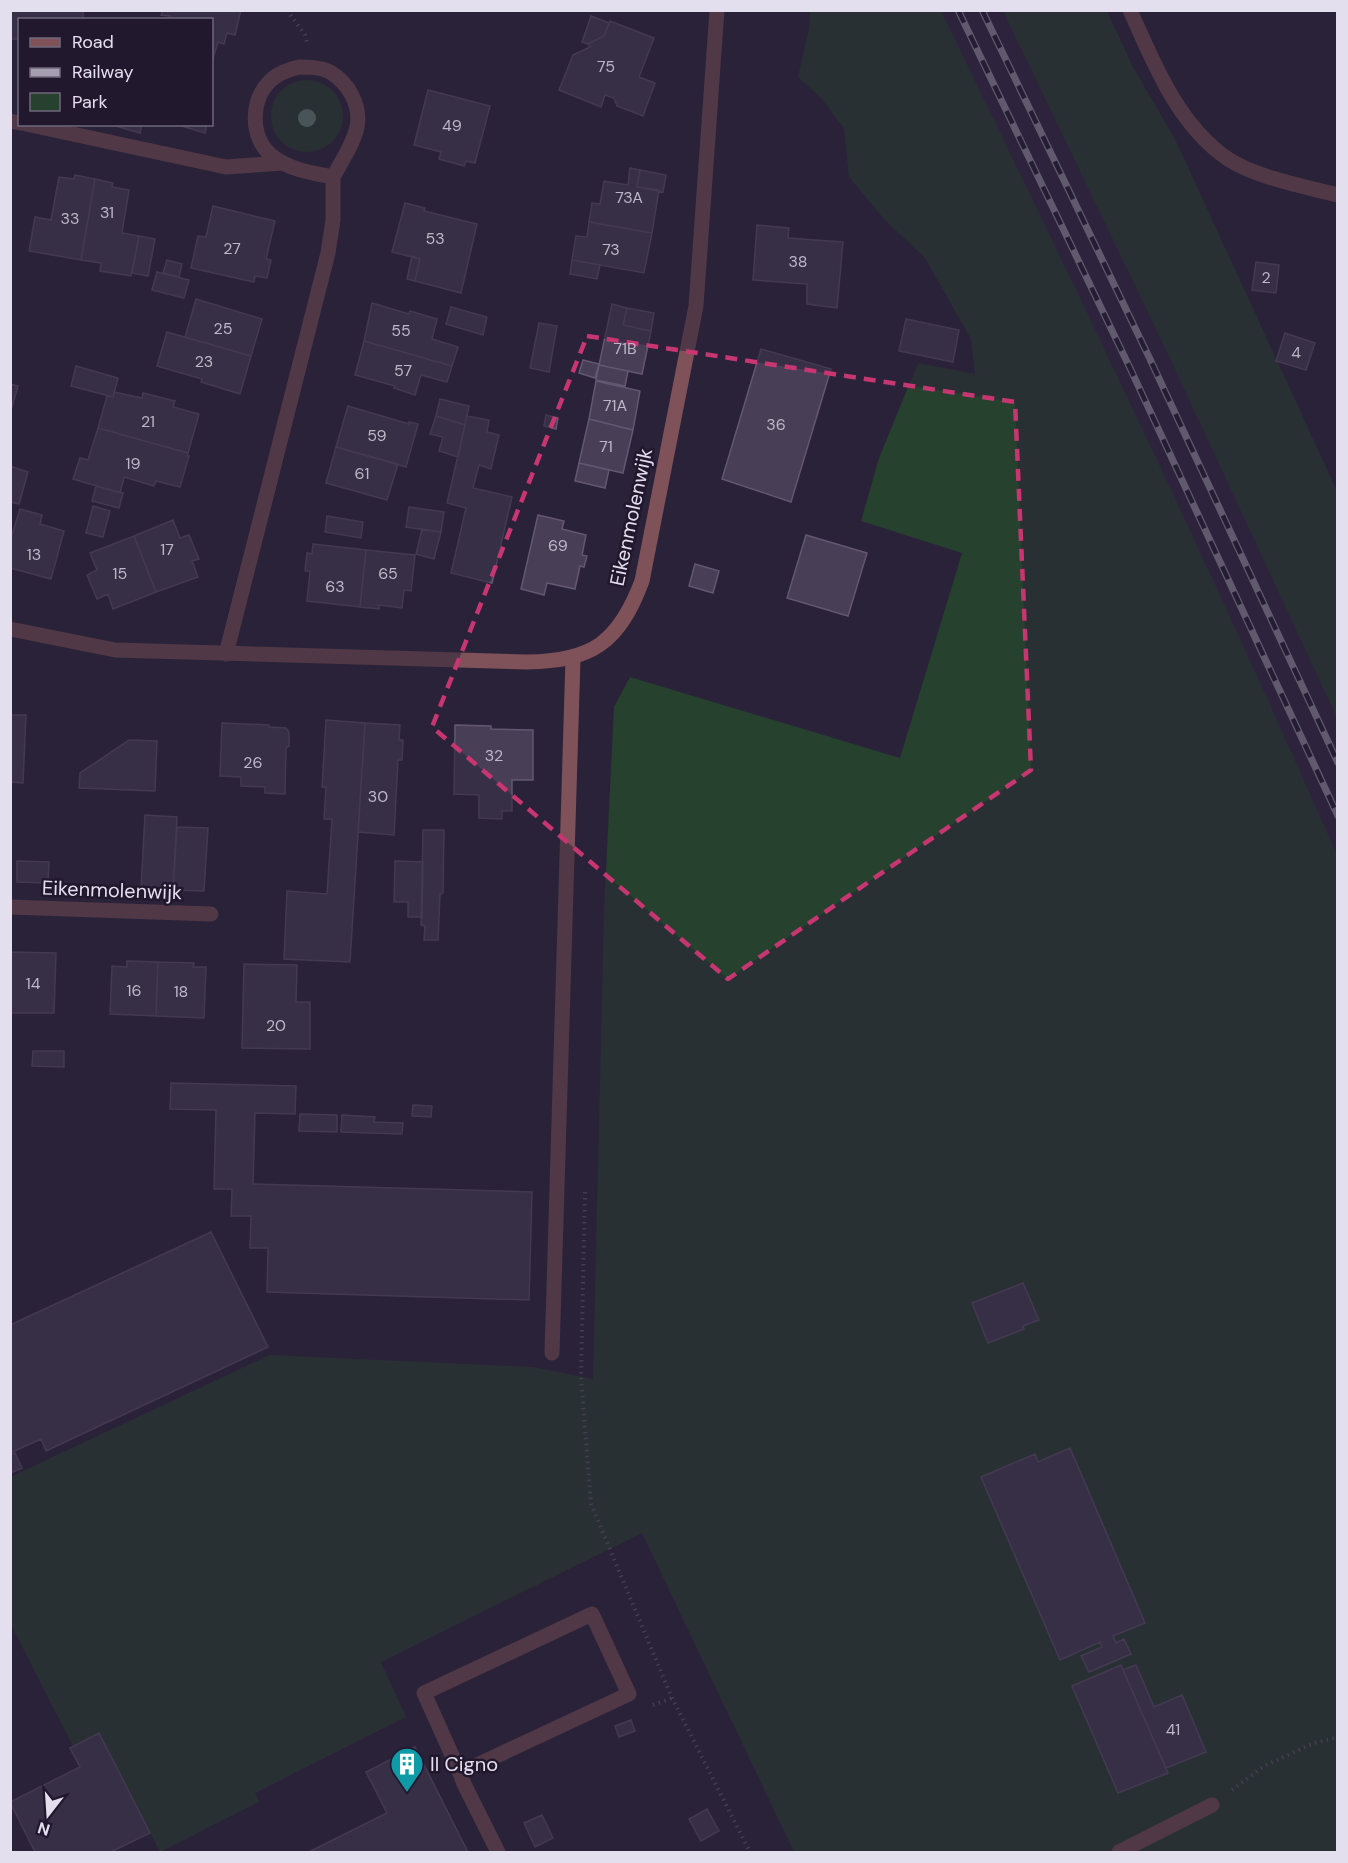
<svg xmlns="http://www.w3.org/2000/svg" width="1348" height="1863" viewBox="0 0 1348 1863" font-family="'DM Sans',sans-serif">
	<rect width="100%" height="100%" fill="#2a2239"/>
	<path fill="#312543" d="M941,11H1003L1166,350L1337,718V855L1289,746L1116,373Z"/>
	<path fill="#26412e" d="M810,11H941C1077,290 1212,570 1337,855V1852H794L642,1533L381,1662L406,1717L255,1793L259,1802L160,1852L99,1733L73,1746L11,1625L10,1477L270,1355L533,1367L593,1379L604,912L614,707L630,677L900,758L962,553L861,521L879,458L918,363L975,374L971,339L925,258L884,219L849,177L844,128L821,98L798,77L809,29Z
		M1003,11H1107L1133,67L1175,139L1337,491V718L1166,350Z
		M271 116a36 36 0 1 1 72 0a36 36 0 1 1-72 0Z"/>
	<path fill="#483e56" stroke="#635772" stroke-width="1.5" d="M10,10H83V20H20V39H10Z
		M163,10H241L235,35L227,33L224,44L218,42L213,58L212,57V20H169L170,16L161,15Z
		M591,16L609,23L604,36L588,44L582,42Z
		M610,21L654,38L639,77L655,83L643,116L617,106L614,98L605,95L601,107L559,90L573,55L590,47L588,44L604,36Z
		M428,90L490,106L475,163L466,161L464,166L439,159L441,152L414,145Z
		M109,124H142L140,133Z
		M175,124H207L205,133Z
		M630,168L640,170L637,187L659,190L652,233L589,222L592,203L600,204L604,181L628,185Z
		M640,170L666,175L663,192L637,187Z
		M75,175L95,179L81,260L29,251L35,217L51,220L59,177L74,179Z
		M95,179L113,183L112,187L129,190L122,233L139,236L131,276L100,271L101,263L81,260Z
		M405,203L425,208L424,211L477,224L461,293L415,281L420,259L392,252Z
		M213,206L275,221L266,259L271,260L267,278L255,276L254,282L191,268L198,236L206,237Z
		M589,222L652,233L644,273L572,260L576,236L587,237Z
		M757,225L789,228L788,238L843,242L837,308L807,304V284L753,280Z
		M139,236L155,239L148,276L132,273Z
		M412,256L420,259L415,281L407,279Z
		M167,260L182,264L179,277L163,273Z
		M572,260L600,265L597,279L570,274Z
		M1256,262L1279,265L1276,293L1252,290Z
		M157,272L189,280L184,298L152,290Z
		M196,299L262,319L251,356L185,337Z
		M372,303L409,314L410,311L437,319L432,339L458,347L452,366L364,341Z
		M612,304L627,308L623,325L651,331L642,374L599,365Z
		M451,307L487,317L483,335L446,324Z
		M627,308L654,313L651,331L623,325Z
		M906,319L959,330L953,362L899,351Z
		M539,323L557,326L549,372L530,368Z
		M167,332L251,356L240,394L201,382L202,379L157,366Z
		M1285,333L1315,343L1306,370L1276,361Z
		M364,341L452,366L447,382L421,375L415,395L394,388L395,386L355,375Z
		M761,349L831,369L791,502L722,479Z
		M583,360L599,364L595,378L579,373Z
		M599,365L628,371L625,386L596,380Z
		M76,366L118,378L113,397L71,386Z
		M596,381L640,391L633,430L589,419Z
		M10,384L18,386L12,407L10,406Z
		M114,392L142,398L143,393L175,401L173,407L199,414L188,453L98,428L107,396L113,397Z
		M440,399L469,406L465,425L436,416Z
		M348,406L409,424V422L418,424L406,467L336,447Z
		M546,415L558,418L556,429L544,426Z
		M436,416L465,425L458,457L439,451L443,437L430,434Z
		M467,416L489,420L487,432L499,435L491,469L479,465L473,488L512,497L492,583L451,573L466,508L447,503Z
		M589,419L633,430L623,473L579,463Z
		M98,428L188,453L187,456H189L180,487L156,481L154,486L124,477L120,493L73,479L80,458L88,460Z
		M336,447L398,464L387,500L326,483Z
		M579,463L609,470L605,488L575,481Z
		M10,466L28,472L19,504L10,502Z
		M96,486L123,493L119,508L92,501Z
		M93,506L110,511L103,537L86,533Z
		M409,507L444,512L441,532L406,527Z
		M20,509L42,515L40,524L64,531L51,579L10,568V541Z
		M538,515L564,521L562,529L586,535L582,555L587,556L584,567L580,566L575,589L547,583L544,595L521,589Z
		M327,516L363,522L361,538L325,532Z
		M173,520L180,538L189,535L199,559L192,561L198,577L156,592L134,536Z
		M422,529L441,532L434,559L416,554Z
		M806,535L867,553L848,616L787,598Z
		M134,536L156,592L113,609L108,594L97,599L87,575L97,570L90,553Z
		M313,544L366,550L360,607L307,601L310,571H305L307,553L312,554Z
		M366,550L415,555L411,591L404,590L402,608L379,605V609L360,607Z
		M695,564L719,571L713,593L689,586Z
		M10,715H26L23,783L10,782Z
		M326,720L365,723L350,962L284,959L287,891L327,894L332,819H324L326,787H322Z
		M222,723L269,725V727L286,728L289,732V746L286,748L285,794L265,793V787L241,786V777L220,776Z
		M365,723L400,725L399,740H403L402,760H398L394,835L358,832Z
		M455,725L491,726V729L533,730V780H512V811H502V819L479,818V795L454,794Z
		M129,740L157,741L155,791L79,788L80,773Z
		M145,815L177,817L173,890L141,889Z
		M177,827L208,828L204,891L173,890Z
		M423,830H444L443,893L440,894L438,940H424L425,926L421,925Z
		M17,861L49,862L48,883L17,882Z
		M395,861L423,862L422,917H408V902H394Z
		M10,952L56,953L54,1013H10Z
		M127,961L158,962L156,1016L110,1014L112,966L127,967Z
		M158,962L194,963L193,967H206L204,1018L156,1016Z
		M244,964L297,965L296,1002H310V1049L242,1048Z
		M33,1051H64V1067L32,1066Z
		M171,1083L296,1086L295,1114L255,1113L253,1184L532,1192L529,1300L267,1292L268,1248H250L251,1216H231L232,1189H214L216,1110L170,1109Z
		M413,1105L432,1106L431,1117L412,1116Z
		M300,1114L337,1115V1132L299,1131Z
		M342,1115L375,1117L374,1122L403,1123L402,1134L341,1132Z
		M211,1232L268,1347L46,1451L41,1439L10,1453V1325Z
		M1023,1283L1039,1320L1023,1326L1024,1329L988,1343L972,1303Z
		M1070,1448L1145,1623L1113,1636L1116,1643L1124,1639L1131,1654L1089,1672L1081,1656L1102,1647L1100,1642L1060,1660L981,1477L1035,1454L1038,1462Z
		M15,1453L22,1468L10,1473V1455Z
		M1121,1665L1168,1773L1118,1793L1072,1686Z
		M1136,1665L1154,1707L1182,1695L1206,1752L1166,1768L1123,1670Z
		M631,1720L635,1731L619,1737L615,1726Z
		M99,1733L150,1833L111,1852H35L10,1802L80,1767L70,1748Z
		M415,1747L468,1852H309L387,1813L366,1772Z
		M707,1809L719,1831L701,1841L689,1819Z
		M542,1815L553,1838L535,1847L524,1823Z"/>
	<g fill="none" stroke-linecap="round" stroke-linejoin="round">
		<path stroke="#635c71" stroke-width="4" stroke-dasharray="1.5 4.5" stroke-linecap="butt" d="M287,10L305,35L307,42
			M585,1192L581,1377L591,1504L672,1698L750,1852
			M653,1705L672,1698
			M1232,1790L1264,1766L1314,1743L1338,1737"/>
		<path stroke="#7e5258" stroke-width="15" d="M552,1353L573,658
			M460,1773L629,1694L592,1614L424,1693L460,1773L464,1784L498,1852
			M1119,1852L1212,1805"/>
		<path stroke="#7e5258" stroke-width="15" d="M1130,10C1154,64 1178,125 1228,159C1255,177 1306,187 1338,195
			M299,67C310,67 320,67 330,72C349,83 361,106 357,127C353,145 341,162 333,177C312,173 290,170 272,156C250,138 250,101 270,81C278,73 288,70 299,67Z
			M10,121L20,123
			M26,124L226,167L282,163
			M10,629L115,650L527,662C593,661 619,642 642,581L696,306L717,10
			M226,654L328,253L333,220V177
			M10,907L211,914"/>
		<defs>
			<path id="rail" d="M958,10L1130,368L1338,816
				M982,10L1149,357L1338,763"/>
		</defs>
		<use href="#rail" stroke="#a49eb0" stroke-width="7"/>
		<use href="#rail" stroke="#21182e" stroke-width="4.5" stroke-dasharray="14" stroke-linecap="butt"/>
	</g>
	<circle fill="#6e917f" cx="307" cy="118" r="9"/>
	<path d="M0 0H1348V1863H0ZM587,336L1015,402L1031,770L728,979L432,727Z" fill="#2a2239" fill-opacity=".55" fill-rule="evenodd"/>
	<path fill="none" stroke="#c73671" stroke-width="4.5" stroke-dasharray="12 8" stroke-linejoin="round" d="M587,336L1015,402L1031,770L728,979L432,727Z"/>
	<defs>
		<symbol id="building-pin" viewBox="-11 -11 22 30"><path d="M0 17L-7.5 6A9.5 9.5 0 1 1 7.5 6Z" fill="#0f9aa8" stroke="#21182e"/><path d="M-4-6H4V6H1V3H-1V6H-4ZM-2.5-4.3h1.7v1.8h-1.7ZM.8-4.3h1.7v1.8H.8ZM-2.5-1h1.7V.8h-1.7ZM.8-1h1.7V.8H.8Z" fill="#fff"/></symbol>
	</defs>
	<g fill-rule="evenodd">
		<use href="#building-pin" x="388" y="1745" width="38" height="52"/>
	</g>
	<g text-anchor="middle" dominant-baseline="central" stroke-width="5" stroke-linejoin="round" paint-order="stroke">
		<g font-size="16" fill="#bdb7c8">
			<text x="606" y="66">75</text>
			<text x="452" y="125">49</text>
			<text x="629" y="197">73A</text>
			<text x="107" y="212">31</text>
			<text x="70" y="218">33</text>
			<text x="435" y="238">53</text>
			<text x="232" y="248">27</text>
			<text x="611" y="249">73</text>
			<text x="798" y="261">38</text>
			<text x="1266" y="277">2</text>
			<text x="223" y="328">25</text>
			<text x="401" y="330">55</text>
			<text x="625" y="348">71B</text>
			<text x="1296" y="352">4</text>
			<text x="204" y="361">23</text>
			<text x="403" y="370">57</text>
			<text x="615" y="405">71A</text>
			<text x="148" y="421">21</text>
			<text x="776" y="424">36</text>
			<text x="377" y="435">59</text>
			<text x="606" y="446">71</text>
			<text x="133" y="463">19</text>
			<text x="362" y="473">61</text>
			<text x="558" y="545">69</text>
			<text x="167" y="549">17</text>
			<text x="34" y="554">13</text>
			<text x="120" y="573">15</text>
			<text x="388" y="573">65</text>
			<text x="335" y="586">63</text>
			<text x="494" y="755">32</text>
			<text x="253" y="762">26</text>
			<text x="378" y="796">30</text>
			<text x="33" y="983">14</text>
			<text x="134" y="990">16</text>
			<text x="181" y="991">18</text>
			<text x="276" y="1025">20</text>
			<text x="1173" y="1729">41</text>
		</g>
		<g font-size="20" fill="#e4dfee" stroke="#21182e">
			<text transform="translate(631 517) rotate(-78)">Eikenmolenwijk</text>
			<text transform="translate(112 890) rotate(2)">Eikenmolenwijk</text>
		</g>
		<g font-size="20" fill="#e4dfee" stroke="#21182e" text-anchor="start">
			<text x="430" y="1764">Il Cigno</text>
		</g>
	</g>
	<rect width="1348" height="1863" fill="none" stroke="#e4dfee" stroke-width="24"/>
	<rect x="18" y="18" width="195" height="108" fill="#21182e" stroke="#6f687b" stroke-width="1.5"/>
	<rect x="30" y="38" width="30" height="9" fill="#7e5258" stroke="#6f687b" stroke-width="1.5"/>
	<text x="72" y="48" font-size="18" fill="#e4dfee">Road</text>
	<rect x="30" y="68" width="30" height="9" fill="#a49eb0" stroke="#6f687b" stroke-width="1.5"/>
	<text x="72" y="78" font-size="18" fill="#e4dfee">Railway</text>
	<rect x="30" y="93" width="30" height="18" fill="#26412e" stroke="#6f687b" stroke-width="1.5"/>
	<text x="72" y="108" font-size="18" fill="#e4dfee">Park</text>
	<g transform="translate(48 1815) rotate(197)" stroke="#21182e" stroke-width="4.5" paint-order="stroke">
	<path d="M0-4.5L10 22L0 15L-10 22Z" fill="#e4dfee"/>
	<text y="-9" font-size="16" font-weight="bold" text-anchor="middle" fill="#e4dfee">N</text>
	</g>
</svg>
